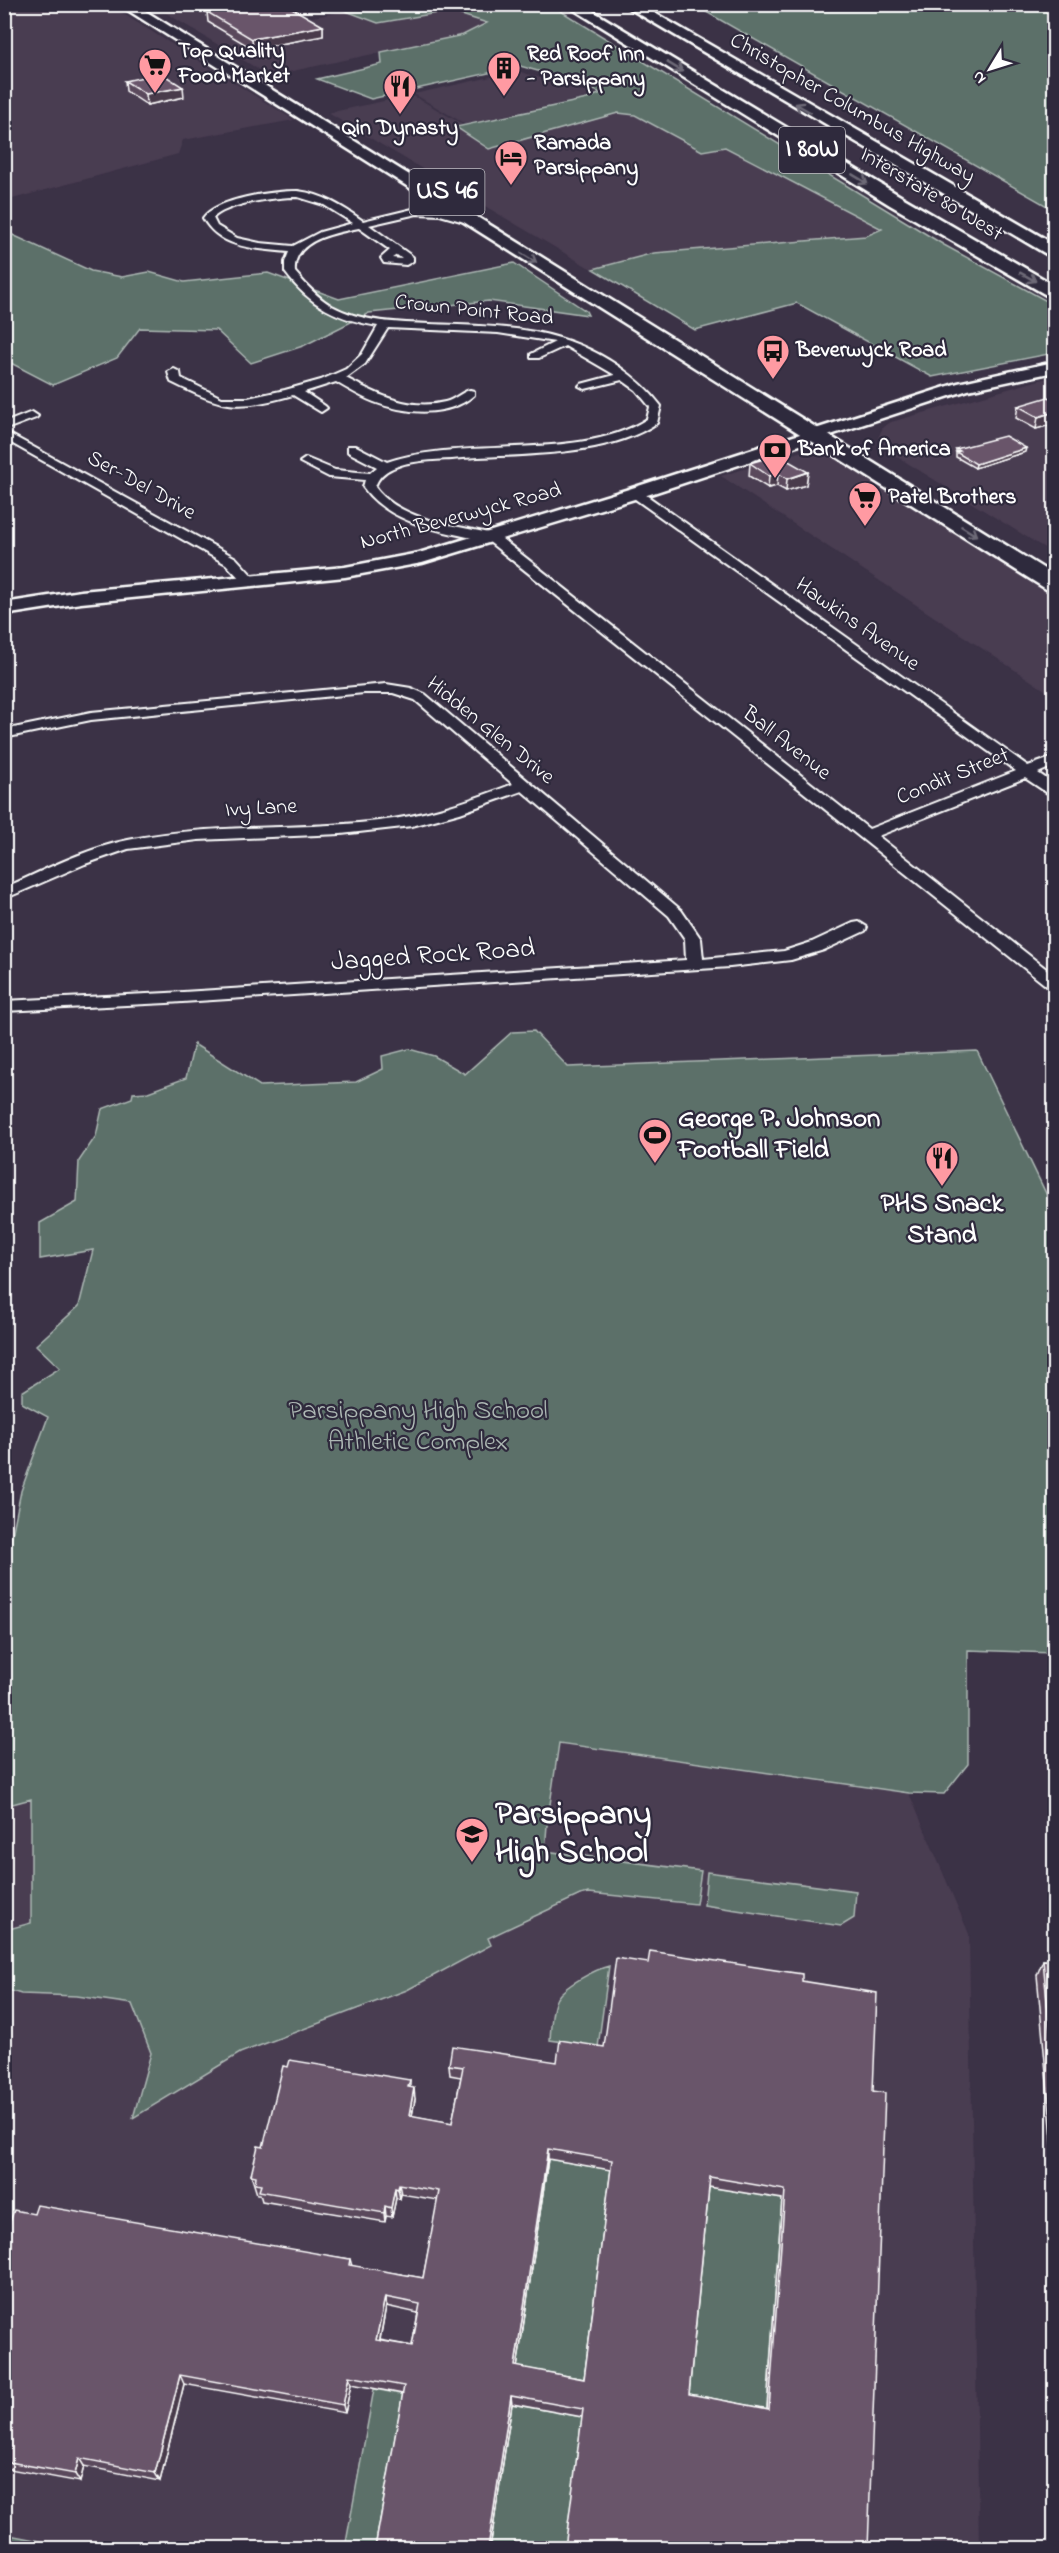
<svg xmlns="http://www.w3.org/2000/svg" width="1059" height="2553" viewBox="0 0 1059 2553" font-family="'Indie Flower',sans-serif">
	<rect width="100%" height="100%" fill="#3b3246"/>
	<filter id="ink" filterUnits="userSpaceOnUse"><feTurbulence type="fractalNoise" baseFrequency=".0167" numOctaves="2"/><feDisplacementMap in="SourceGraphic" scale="12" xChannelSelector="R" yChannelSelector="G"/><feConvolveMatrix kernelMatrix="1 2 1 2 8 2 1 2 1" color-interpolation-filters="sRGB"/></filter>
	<g filter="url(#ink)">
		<path fill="#493c51" d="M16,4L109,5L294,120L183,140L178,154L5,201V7Z
			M153,5H274L302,19L347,11L378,23L449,11L488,23L463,35L269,76Z
			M518,71L590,94L585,98L465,124L414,94Z
			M412,95L462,124L457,127L618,113L635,115L702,151L725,147L883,229L866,236L845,239L654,253L593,269L588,267L328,113Z
			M1054,376V554L888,451L878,438L883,427L891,422Z
			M809,449L827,452L1054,593V696L721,476Z
			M977,1051L1030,1178L1054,1248L908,1610L909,1793L969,1934L979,2548H5V1630L32,1565L133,1093Z"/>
		<path fill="#5b7069" stroke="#adb8b4" stroke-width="1.5" d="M287,5H551L944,245L1054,305V353L932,377L797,303L695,330L593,269L654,253L866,236L882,229L725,147L702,151L635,115L618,113L489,149L456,127L587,99L601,93L570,80L520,66L371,99L317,79L382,64L381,52L463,35L487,23L449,11L378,23L338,8Z
			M694,5H1054V210Z
			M4,231L91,271L122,277L149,272L184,282L268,273L339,299L514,263L586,311L588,315L489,301L369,313L303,346L251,363L216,330L140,328L117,358L53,385L5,360Z
			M534,1031L568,1067L977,1051L1054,1210V1653L968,1650V1764L944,1794L909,1793L559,1743L547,1825L545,1851L701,1871L696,1904L589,1893L580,1895L488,1938L491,1945L407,1990L240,2053L133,2118L151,2053L132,2004L77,1996L21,1994L5,1989V1930L31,1923V1799L5,1806V1570L21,1491L48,1417L22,1403V1392L60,1368L36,1345L79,1306L93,1250L40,1259V1223L77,1202L79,1161L96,1136L102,1109L132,1098L133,1093L148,1092L186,1078L194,1044L260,1086L356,1082L383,1069L382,1056L409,1049L434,1056L465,1074L512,1032Z
			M707,1872L856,1891L854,1918L841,1926L704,1905Z
			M609,1966L598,2047L550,2040C551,2028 551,2009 557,1998C564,1986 596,1969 609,1966Z
			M548,2159L611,2170L583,2388L516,2375Z
			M708,2187L782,2199L766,2418L687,2403Z
			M374,2389L406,2395L378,2548H345Z
			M511,2404L582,2417L565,2548H490Z
			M4,2534L76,2548H5Z"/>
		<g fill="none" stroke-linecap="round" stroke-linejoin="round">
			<defs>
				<path id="street" d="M298,191C323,194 343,207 363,221L425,206L428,203L426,196L431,193L434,194L438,203L433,209L445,210L473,220L468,223L440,215L417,214L369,225L413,257V261L406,265L384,263L381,258L390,250L359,228C336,233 292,239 295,272C306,285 317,297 332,306C361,322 398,323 430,324C500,327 558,325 618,366C635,378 649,390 661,406L657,423C604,459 515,453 452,459C433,460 411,460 393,468C384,472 378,477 375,487C401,522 457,525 497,535L869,829L1016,771L631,496L629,493L631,490H639L1028,766L1054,757V766L1038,773L1054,784V795L1049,794L1025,778L878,836L1054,975V988L1048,987L488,541C445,532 390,525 363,487L365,480L329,477L300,462L306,458L335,470L370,473L377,467L348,452V446H356L387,462C463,436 582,462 647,419L650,407L636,390L622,380L585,389L579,386L581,384L615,375L565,346L539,358H531V354L555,342L498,333L388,328L365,364L346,378C376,394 409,411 445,402C455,400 461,392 470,390L474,391V395C448,418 405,414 374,402C361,397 348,389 336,382L304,392L325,406L327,408L321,412L293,395C235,411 224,408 171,382L168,372L174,369L180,372L181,378L222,398H248L285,390L321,380L346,369L362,354L378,326C338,320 309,305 285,272V262L289,252C257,249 220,249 203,218C217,198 274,191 298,191ZM298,197L324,205L353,223L320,232L293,246L260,243L237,238L217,226L213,218C228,203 277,197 298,197ZM397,255L402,259L392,258Z
					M32,412L38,416L36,418L4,430V423Z
					M4,431L236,558L258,582L251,586L246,585L226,564L4,439Z
					M386,684L411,688L425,694L681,910L701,939L703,959L784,951L812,942L853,923L859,922L867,927L865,931L824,950L791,960L730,967L167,1003L4,1011V1001L167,993L686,960L685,939L669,916L522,791L460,813L412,826L341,834L198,840L128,849L85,864L4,899V888C45,870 84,849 128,840C210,823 294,831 378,821C425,816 469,801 513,784L415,700L393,693H364L91,720L4,738V730L91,712Z"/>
				<path id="secondary" d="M1054,362V372L968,390L641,497L422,563L345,577L81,603L4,615V603L81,591L345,567L419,553L629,489L958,383Z"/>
				<path id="highway" d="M118,4H134L1054,575V591L1046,589Z
					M565,4H581L902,197L1054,285V297L1048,296L890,205Z
					M622,4H639L1054,244V256L1048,255Z"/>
			</defs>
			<use href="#street" stroke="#fff" stroke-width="4"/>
			<use href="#secondary" stroke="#fff" stroke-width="5"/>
			<use href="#highway" stroke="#fff" stroke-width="5"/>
			<use href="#street" fill="#2f2a3d" fill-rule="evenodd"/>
			<use href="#secondary" fill="#2f2a3d" fill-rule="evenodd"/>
			<use href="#highway" fill="#2f2a3d" fill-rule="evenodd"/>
		</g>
		<path fill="#5a485c" stroke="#fff" stroke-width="1.5" fill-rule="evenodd" d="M242,5L323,26V36L253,49L208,22L207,12L242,6Z
			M125,81L184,97L147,105L126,91Z
			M1054,401V424L1036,429L1016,418L1018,406Z
			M956,449L1025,452L975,468L956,457Z
			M750,463L808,472L806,485L786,491L777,486L768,488L749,476Z
			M1043,1960L1054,1961V2159L1037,1975Z
			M648,1963L802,1981L873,2091L868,2548L582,2417L512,2404L490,2548H375L403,2394L351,2384L345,2413L184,2384L160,2481L84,2466L80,2482L4,2468V2240L34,2214L350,2259L352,2266L423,2278L438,2200L401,2194L400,2199L396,2198L392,2217L386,2216L385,2222L262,2201L260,2194H257L251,2175L263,2147L410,2080V2087L415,2099L412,2116L452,2123L461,2077L450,2075L449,2065L557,2062L604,2047ZM548,2159L611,2170L584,2379L517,2367ZM709,2187L782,2199L767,2409L689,2394ZM386,2306L418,2313L412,2346L380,2340Z"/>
		<path fill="#4a3b4b" stroke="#fff" stroke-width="1.5" d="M323,26V36L253,49L252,39Z
			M183,87L184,97L147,105L146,94Z
			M1054,412V424L1036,429L1038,417Z
			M1026,448L1025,452L975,468L976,464Z
			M808,472L806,485L786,491L787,479Z
			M778,473L777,486L768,488L769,476Z
			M414,2088L415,2099L410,2126L409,2115Z
			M548,2149V2159L516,2375L515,2366Z
			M399,2184L401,2194L400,2199L398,2189Z
			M395,2188L396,2198L392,2217L391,2208Z
			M385,2206L386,2216L385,2222L384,2213Z
			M385,2297L386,2306L378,2349L376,2340Z
			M180,2375L184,2384L160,2481L155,2473Z
			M349,2376L351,2384L345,2413L343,2405Z
			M511,2396L512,2404L490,2548H488Z
			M79,2458L84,2466L80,2482L75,2474Z"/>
		<path fill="#69546b" stroke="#fff" stroke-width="1.5" fill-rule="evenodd" d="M245,4H285L323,26L252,39L207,12L244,6L242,5Z
			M161,73L183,87L146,94L125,81Z
			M1048,397L1054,401V412L1038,417L1018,406Z
			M1005,436L1026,448L976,464L956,452L960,451L956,449Z
			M778,455L808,472L787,479L778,473L769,476L750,463Z
			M650,1951L802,1974V1981L877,1993L873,2091L885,2093L868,2548H565L583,2409L511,2396L488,2548H375L404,2386L349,2376L343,2405L180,2375L155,2473L79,2458L75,2474L4,2461V2240L14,2210L34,2214L37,2205L350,2259L349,2265L423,2278L439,2191L399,2184L398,2189L395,2188L391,2208L385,2206L384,2213L259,2191L261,2185L255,2184L256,2176L251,2175L258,2146L263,2147L283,2066L288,2067L290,2060L410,2080L408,2087L414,2088L409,2115L452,2123L463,2067L449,2065L452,2046L557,2062L560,2040L604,2047L616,1958L648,1963ZM548,2149L612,2160L584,2379L515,2366ZM710,2177L785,2190L769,2409L689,2394ZM385,2297L420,2304L412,2346L376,2340Z
			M1043,1960L1054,1961V2075Z"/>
		<defs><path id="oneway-shaft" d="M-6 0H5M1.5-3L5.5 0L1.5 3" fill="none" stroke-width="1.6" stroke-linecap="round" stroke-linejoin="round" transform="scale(1.5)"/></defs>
		<g stroke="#6d6a77">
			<use href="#oneway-shaft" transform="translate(675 67) rotate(31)"/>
			<use href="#oneway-shaft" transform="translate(803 108) rotate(-150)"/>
			<use href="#oneway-shaft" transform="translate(860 179) rotate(31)"/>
			<use href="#oneway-shaft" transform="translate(529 258) rotate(32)"/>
			<use href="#oneway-shaft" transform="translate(1028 277) rotate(29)"/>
			<use href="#oneway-shaft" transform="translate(969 531) rotate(32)"/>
		</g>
	</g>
	<defs>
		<symbol id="supermarket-pin" viewBox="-11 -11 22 30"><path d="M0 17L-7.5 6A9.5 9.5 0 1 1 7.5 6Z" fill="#ff9aa2" stroke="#2f2a3d"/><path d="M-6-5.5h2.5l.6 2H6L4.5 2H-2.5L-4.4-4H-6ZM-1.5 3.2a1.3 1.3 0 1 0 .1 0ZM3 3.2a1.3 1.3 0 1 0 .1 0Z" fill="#111"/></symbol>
		<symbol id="building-pin" viewBox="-11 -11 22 30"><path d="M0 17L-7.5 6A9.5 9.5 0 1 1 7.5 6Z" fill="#ff9aa2" stroke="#2f2a3d"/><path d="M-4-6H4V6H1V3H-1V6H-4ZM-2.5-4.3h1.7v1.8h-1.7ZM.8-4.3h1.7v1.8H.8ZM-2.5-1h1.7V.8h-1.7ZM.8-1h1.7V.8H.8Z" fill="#111"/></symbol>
		<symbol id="restaurant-pin" viewBox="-11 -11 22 30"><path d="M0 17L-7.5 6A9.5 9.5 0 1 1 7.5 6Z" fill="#ff9aa2" stroke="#2f2a3d"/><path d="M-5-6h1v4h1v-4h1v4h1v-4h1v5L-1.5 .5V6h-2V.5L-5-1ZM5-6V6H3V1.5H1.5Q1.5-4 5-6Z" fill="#111"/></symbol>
		<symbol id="hotel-pin" viewBox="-11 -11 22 30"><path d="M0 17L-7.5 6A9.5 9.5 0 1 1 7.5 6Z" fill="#ff9aa2" stroke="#2f2a3d"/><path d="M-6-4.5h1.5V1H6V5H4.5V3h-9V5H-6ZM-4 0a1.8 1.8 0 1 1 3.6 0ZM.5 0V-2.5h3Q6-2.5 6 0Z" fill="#111"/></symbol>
		<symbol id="bus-pin" viewBox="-11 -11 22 30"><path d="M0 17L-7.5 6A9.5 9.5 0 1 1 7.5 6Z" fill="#ff9aa2" stroke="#2f2a3d"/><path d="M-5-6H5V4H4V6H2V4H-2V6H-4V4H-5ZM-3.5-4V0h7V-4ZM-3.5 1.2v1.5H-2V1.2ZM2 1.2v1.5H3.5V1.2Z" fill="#111"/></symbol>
		<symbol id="bank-pin" viewBox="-11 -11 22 30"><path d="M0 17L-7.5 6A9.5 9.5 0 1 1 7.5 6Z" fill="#ff9aa2" stroke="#2f2a3d"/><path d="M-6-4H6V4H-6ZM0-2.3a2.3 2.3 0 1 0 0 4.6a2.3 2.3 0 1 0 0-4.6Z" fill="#111"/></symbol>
		<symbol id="stadium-pin" viewBox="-11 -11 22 30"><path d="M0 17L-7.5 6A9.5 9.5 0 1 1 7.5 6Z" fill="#ff9aa2" stroke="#2f2a3d"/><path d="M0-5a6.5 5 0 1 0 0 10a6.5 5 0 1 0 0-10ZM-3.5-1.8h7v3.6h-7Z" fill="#111"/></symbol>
		<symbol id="school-pin" viewBox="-11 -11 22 30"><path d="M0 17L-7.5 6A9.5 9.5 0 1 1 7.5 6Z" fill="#ff9aa2" stroke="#2f2a3d"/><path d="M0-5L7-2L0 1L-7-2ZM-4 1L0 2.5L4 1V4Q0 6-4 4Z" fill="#111"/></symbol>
	</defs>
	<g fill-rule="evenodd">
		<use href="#supermarket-pin" x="136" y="46" width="38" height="52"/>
		<use href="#building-pin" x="485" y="49" width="38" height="52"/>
		<use href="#restaurant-pin" x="381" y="67" width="38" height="52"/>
		<use href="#hotel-pin" x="492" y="138" width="38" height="52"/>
		<use href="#bus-pin" x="754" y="332" width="38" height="52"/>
		<use href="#bank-pin" x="756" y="431" width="38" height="52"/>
		<use href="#supermarket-pin" x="846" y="479" width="38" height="52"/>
		<use href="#stadium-pin" x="636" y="1116" width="38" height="52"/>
		<use href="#restaurant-pin" x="923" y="1139" width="38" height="52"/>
		<use href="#school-pin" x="453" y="1815" width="38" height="52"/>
	</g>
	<g text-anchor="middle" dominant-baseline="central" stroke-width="4.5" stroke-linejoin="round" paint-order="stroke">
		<g font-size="22" font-weight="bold" fill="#fff" stroke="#2f2a3d" text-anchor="start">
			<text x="178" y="52">Top Quality<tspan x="178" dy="25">Food Market</tspan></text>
			<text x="527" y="55">Red Roof Inn<tspan x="527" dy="25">- Parsippany</tspan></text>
			<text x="400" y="129" text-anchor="middle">Qin Dynasty</text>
			<text x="534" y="144">Ramada<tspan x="534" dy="25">Parsippany</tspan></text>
			<text x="796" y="351">Beverwyck Road</text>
			<text x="798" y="450">Bank of America</text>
			<text x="888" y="498">Patel Brothers</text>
		</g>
		<g font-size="22" fill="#fff" stroke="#2f2a3d">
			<text transform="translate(852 109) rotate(30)">Christopher Columbus Highway</text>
			<text transform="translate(931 195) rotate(31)">Interstate 80 West</text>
			<text transform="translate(474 311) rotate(6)">Crown Point Road</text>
			<text transform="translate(141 486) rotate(29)">Ser-Del Drive</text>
			<text transform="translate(461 517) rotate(-15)">North Beverwyck Road</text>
			<text transform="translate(857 625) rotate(35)">Hawkins Avenue</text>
			<text transform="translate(490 731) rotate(39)">Hidden Glen Drive</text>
			<text transform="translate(786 744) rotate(38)">Ball Avenue</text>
			<text transform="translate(953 777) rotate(-22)">Condit Street</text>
			<text transform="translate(261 809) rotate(-3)">Ivy Lane</text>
		</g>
		<g fill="#2f2a3d" stroke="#c1bfc5" stroke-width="1.5">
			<rect x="779" y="127" width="66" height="46" rx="4.5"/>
			<rect x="409.5" y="169" width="75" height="46" rx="4.5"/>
		</g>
		<g font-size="26" font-weight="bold" fill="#fff">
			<text x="812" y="150">I 80W</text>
			<text x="447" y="192">US 46</text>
		</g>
		<g font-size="27" fill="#fff" stroke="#2f2a3d">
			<text transform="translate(433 956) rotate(-4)">Jagged Rock Road</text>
		</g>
		<g font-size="27" font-weight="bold" fill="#fff" stroke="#2f2a3d" text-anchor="start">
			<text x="678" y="1119">George P. Johnson<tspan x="678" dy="31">Football Field</tspan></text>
			<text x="942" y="1204" text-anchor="middle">PHS Snack<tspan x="942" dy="31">Stand</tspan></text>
		</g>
		<g font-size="27" fill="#adb8b4" stroke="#2f2a3d">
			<text x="418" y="1411">Parsippany High School<tspan x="418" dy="31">Athletic Complex</tspan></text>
		</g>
		<g font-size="33" font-weight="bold" fill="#fff" stroke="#2f2a3d" text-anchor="start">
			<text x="495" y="1815">Parsippany<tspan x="495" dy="38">High School</tspan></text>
		</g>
	</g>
	<rect width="1059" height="2553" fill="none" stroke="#2f2a3d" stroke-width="24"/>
	<rect x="12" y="12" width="1035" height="2529" fill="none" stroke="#fff" stroke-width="2" filter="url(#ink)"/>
	<g transform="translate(990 69) rotate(232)" stroke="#2f2a3d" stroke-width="4.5" paint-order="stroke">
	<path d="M0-4.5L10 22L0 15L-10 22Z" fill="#ffffff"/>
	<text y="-9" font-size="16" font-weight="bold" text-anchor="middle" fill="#ffffff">N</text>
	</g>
</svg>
